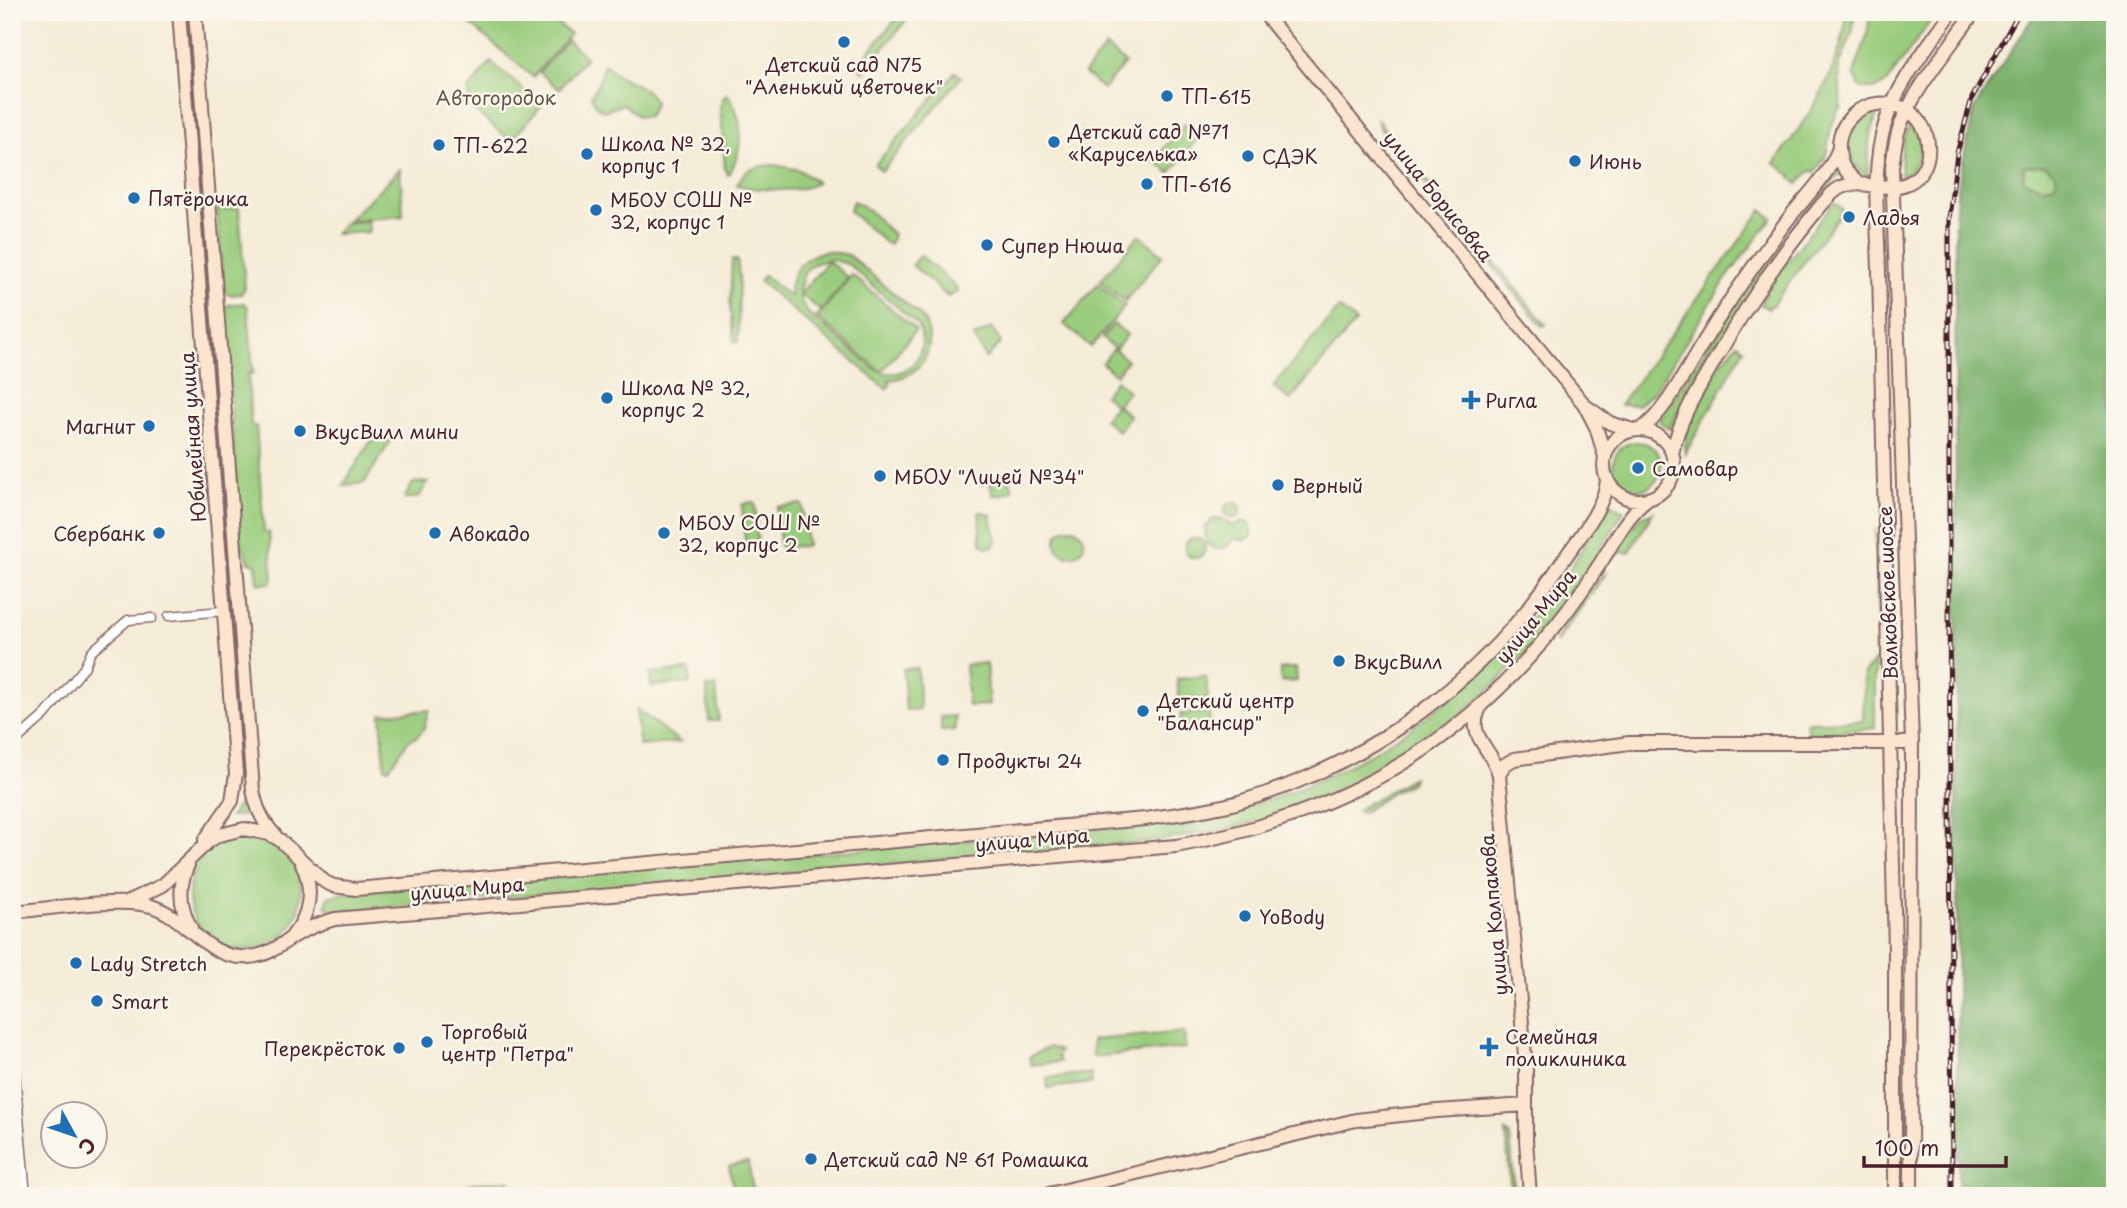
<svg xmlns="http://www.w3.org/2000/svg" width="2127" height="1208" viewBox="0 0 2127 1208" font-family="'Playpen Sans',sans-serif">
	<rect width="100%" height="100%" fill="#fbf7ec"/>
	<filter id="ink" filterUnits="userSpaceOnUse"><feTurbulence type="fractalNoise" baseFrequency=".0143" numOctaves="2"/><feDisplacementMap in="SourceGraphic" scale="14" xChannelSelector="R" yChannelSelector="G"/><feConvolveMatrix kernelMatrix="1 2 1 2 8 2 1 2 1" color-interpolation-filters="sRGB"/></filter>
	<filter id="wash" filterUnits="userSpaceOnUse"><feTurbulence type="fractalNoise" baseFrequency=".00686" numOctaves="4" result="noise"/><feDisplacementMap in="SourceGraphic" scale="28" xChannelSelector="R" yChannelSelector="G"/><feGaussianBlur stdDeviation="1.57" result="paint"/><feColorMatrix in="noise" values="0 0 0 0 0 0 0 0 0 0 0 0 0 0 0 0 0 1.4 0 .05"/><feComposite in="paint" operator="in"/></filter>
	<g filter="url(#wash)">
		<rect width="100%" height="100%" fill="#f5ecd7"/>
		<path fill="#99cc7c" stroke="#727654" stroke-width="2" fill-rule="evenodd" d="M185,12H190L203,204L199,205Z
			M476,12H544L570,34L533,77L468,22Z
			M902,12H913L864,72L857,66Z
			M1847,12H1855L1852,33L1839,67L1841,109H1838L1830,132L1826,156L1815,172L1810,171L1798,184L1791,178L1792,176L1775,163C1809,116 1841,71 1847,12Z
			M1870,12H1937L1887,82C1880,88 1868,92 1860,87L1854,74L1867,36Z
			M567,40L586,57L559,89L539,72Z
			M1106,47L1125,63L1103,89L1084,73Z
			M491,62L542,105L511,141L470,107L468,90Z
			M604,64C610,68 616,75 623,78C636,85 647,87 655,102L648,117L638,116L623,104L604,111L597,107L591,96L599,82Z
			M955,72L961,77L882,171L875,165Z
			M727,94C745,117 744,152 728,175L725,169L720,108L722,99Z
			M1878,110L1869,142L1868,177C1838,157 1840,117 1878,110Z
			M1911,120C1928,140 1922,164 1901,178L1902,146Z
			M1378,121L1546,325L1542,326L1379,127Z
			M1184,124L1200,137L1170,173L1154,160Z
			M774,165L799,170L817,182C804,194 753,190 737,185C744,168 756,166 774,165Z
			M2045,165L2056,174L2057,180L2053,186L2041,187L2023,180L2024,166Z
			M400,169L403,216L347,221Z
			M1838,169L1840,173C1776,254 1718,337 1669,429L1659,421L1751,280Z
			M853,201C871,208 879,223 893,234L890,244L886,243L849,211Z
			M1834,202L1843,210L1773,304L1768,308L1761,305L1769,285Z
			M239,208L245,288L241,294L229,295L224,292L217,210Z
			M199,210H204L249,815L230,817L239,804L242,790Z
			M1762,210L1772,218L1726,279L1653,393L1638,405H1620Z
			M368,221L369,232L335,234L346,223Z
			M1139,235L1163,255L1125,301L1100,281Z
			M827,251L848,255L922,317C940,346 922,378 888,380L891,384L886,389L759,281L764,275L790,297C789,273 802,255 827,251ZM830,259L848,264L918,325C931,351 910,380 881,372L916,330L852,275L817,317L880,371L873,368L808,313L801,302L799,290L804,273L813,264Z
			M920,255L956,287L958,292L948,297L912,265Z
			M732,260H737L739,277L738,342H734L730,307Z
			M828,261L848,278L821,311L800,294Z
			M1098,284L1125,306L1091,347L1064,324Z
			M244,303L248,307L253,374H248L251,426H256L264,532H269L273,579L270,583L260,584L258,582L256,564L249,562L240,540L224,310L228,305Z
			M1339,308L1356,322L1290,400L1273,386Z
			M1114,324L1127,335L1115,350L1127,360L1116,375L1102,363L1114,348L1102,338Z
			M992,328L1001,343L986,358L974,337Z
			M1738,343L1744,349L1685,454C1682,419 1714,367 1738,343Z
			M1116,380L1128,391L1117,405L1130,416L1118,431L1104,419L1116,405L1104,395Z
			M392,439L364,483L343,485L371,441Z
			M1613 466a24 24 0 1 1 48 0a24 24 0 1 1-48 0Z
			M1009,477L1013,490L1002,495H993L989,480Z
			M428,482L419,497L404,499L413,483Z
			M750,502L755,504L758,545L756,547L745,542L742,505Z
			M1225 510a8 8 0 1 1 16 0a8 8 0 1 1-16 0Z
			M1610,503L1624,511C1601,549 1579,587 1551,622C1483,710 1386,779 1281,814C1235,830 1188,836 1140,843L335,912L326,907L328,897L349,892L1141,826C1162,823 1183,821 1204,817C1342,789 1459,710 1546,601C1571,571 1589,536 1610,503Z
			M802,504L807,546L780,547L777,507Z
			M979,511L990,514L997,540L992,547H987L981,543Z
			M1653,512L1629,553L1622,552L1612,558L1610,556L1641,517Z
			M1221,518L1234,526L1242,521L1249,523L1252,529V536L1243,541L1235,538C1228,550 1216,553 1206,542L1205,528L1212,520Z
			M1056 542a14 14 0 1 1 28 0a14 14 0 1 1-28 0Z
			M1875,529L1880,543L1883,632L1879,638Z
			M1185 548a10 10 0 1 1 20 0a10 10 0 1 1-20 0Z
			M1608,571L1556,643C1567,618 1586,589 1608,571Z
			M1875,661V728L1809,735L1806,722L1863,721L1864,672Z
			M986,663L989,705L968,706L965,665Z
			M917,668L920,710L906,711L903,669Z
			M1296,668L1297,681L1281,682L1280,669Z
			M690,670V683L651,686L650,673Z
			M1206,676L1208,699L1179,701L1177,679Z
			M716,686L719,721H709L707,687Z
			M636,709L680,742L639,746Z
			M429,710L424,728L417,737L409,740L389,768H385L381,714Z
			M1209,712L1210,727L1182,729L1180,714Z
			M955,716V730L941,731V717Z
			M1413,777L1411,783L1394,791L1362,813L1357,810Z
			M189 894a56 56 0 1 1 112 0a56 56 0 1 1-112 0Z
			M1184,1032L1185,1048L1093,1057L1092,1040Z
			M1049,1047L1060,1051L1057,1056L1060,1062L1031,1065L1029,1057Z
			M1091,1073L1092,1083L1048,1088L1047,1078Z
			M1506,1132L1510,1135L1515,1196H1511Z
			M748,1162L754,1196H735L729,1166Z
			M510,1180L511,1195L470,1196L469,1184Z"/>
		<path fill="#7ab06c" stroke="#62684c" stroke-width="2" fill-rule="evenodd" d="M2036,12H2115V1196H1958L1955,219L1958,186L1974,109ZM2045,165L2056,174L2057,180L2053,186L2041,187L2023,180L2024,166Z"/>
	</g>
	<g filter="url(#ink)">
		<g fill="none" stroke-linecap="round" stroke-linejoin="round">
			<defs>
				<path id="street" d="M169,616L223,611
					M12,744L45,715L84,668L91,652L128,620L152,618
					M12,1040L26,1196"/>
				<path id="secondary" d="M179,12L236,774L232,801L205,840
					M195,12L253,790C256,807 262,822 275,835
					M1263,12L1584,404L1596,427L1605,457
					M1587,407L1610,423L1633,430
					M1640,430C1665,414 1687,368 1703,343C1729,300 1758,259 1789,218C1806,196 1829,175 1839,148
					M1604 465a35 35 0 1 1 70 0a35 35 0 1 1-70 0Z
					M1672,454C1678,423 1695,394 1711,367C1743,311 1778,257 1819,208C1825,201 1833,190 1842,187C1862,179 1886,192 1906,184C1937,172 1934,125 1907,110C1868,89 1827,123 1842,164C1845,172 1853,178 1859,184
					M1480,708C1465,737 1493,748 1499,775L1526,1066V1140L1530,1196
					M1499,775L1504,765L1514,759L1629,743H1912
					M188,865C178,886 180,908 191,928
					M130,901L163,885L209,841L219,835L244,829L269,834L280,840L325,882L334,886L356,889L1145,819C1176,814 1208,811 1239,802C1373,763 1485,679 1562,562C1577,540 1606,506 1607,479
					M12,912C48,909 119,897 151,906C188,917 206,960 248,957C266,956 277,948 291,938C305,929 320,923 335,919L1176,846C1334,817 1457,751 1557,624C1574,603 1589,581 1603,559C1616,538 1628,514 1647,500
					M293,935C310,915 314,888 302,864
					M1041,1196L1356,1120L1437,1111L1526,1105
					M1895,1196V951L1879,270C1878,223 1871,169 1885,124C1896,85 1929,45 1952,12
					M1911,1196L1912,743L1892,167C1894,154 1895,141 1899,129C1912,91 1951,46 1974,12"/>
			</defs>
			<use href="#street" stroke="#866767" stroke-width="11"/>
			<use href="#secondary" stroke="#866767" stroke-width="16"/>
			<use href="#street" stroke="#fff" stroke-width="8"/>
			<use href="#secondary" stroke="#fbe5cf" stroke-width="12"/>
			<defs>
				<path id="rail" d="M1952,1196L1949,582V218L1957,153L1972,98L2019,12"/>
			</defs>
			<use href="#rail" stroke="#4a1f2b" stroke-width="5"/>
			<use href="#rail" stroke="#fbf7ec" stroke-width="2.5" stroke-dasharray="8" stroke-linecap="butt"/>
		</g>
	</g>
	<g fill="#1f6fb2" stroke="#fbf7ec" stroke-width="2.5">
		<circle cx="844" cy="42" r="7"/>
		<circle cx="1167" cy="96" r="7"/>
		<circle cx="1054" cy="142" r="7"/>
		<circle cx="439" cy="145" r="7"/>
		<circle cx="587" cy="154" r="7"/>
		<circle cx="1248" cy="156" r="7"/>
		<circle cx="1575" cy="161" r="7"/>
		<circle cx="1147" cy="184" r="7"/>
		<circle cx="134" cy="198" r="7"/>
		<circle cx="596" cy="210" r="7"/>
		<circle cx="1849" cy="217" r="7"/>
		<circle cx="987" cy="245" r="7"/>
		<circle cx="607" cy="398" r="7"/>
		<path d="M1467.5 389.5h7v7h7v7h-7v7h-7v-7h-7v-7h7z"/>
		<circle cx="149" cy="426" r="7"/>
		<circle cx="300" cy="431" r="7"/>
		<circle cx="1638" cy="468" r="7"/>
		<circle cx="880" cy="476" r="7"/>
		<circle cx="1278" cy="485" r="7"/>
		<circle cx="159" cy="533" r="7"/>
		<circle cx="435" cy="533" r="7"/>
		<circle cx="664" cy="533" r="7"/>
		<circle cx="1339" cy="661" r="7"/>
		<circle cx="1143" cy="711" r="7"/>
		<circle cx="943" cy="760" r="7"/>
		<circle cx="1245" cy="916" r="7"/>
		<circle cx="76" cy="963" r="7"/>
		<circle cx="97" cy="1001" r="7"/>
		<circle cx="427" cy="1042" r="7"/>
		<path d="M1485.5 1036.5h7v7h7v7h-7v7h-7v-7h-7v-7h7z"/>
		<circle cx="399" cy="1048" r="7"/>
		<circle cx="811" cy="1159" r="7"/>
	</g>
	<g text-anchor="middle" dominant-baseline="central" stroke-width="5" stroke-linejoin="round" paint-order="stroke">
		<g font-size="19" fill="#4a1f2b" stroke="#fbf7ec" text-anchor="start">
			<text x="844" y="64" text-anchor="middle">Детский сад N75<tspan x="844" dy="22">"Аленький цветочек"</tspan></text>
			<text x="1181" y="96">ТП-615</text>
			<text x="1068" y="131">Детский сад №71<tspan x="1068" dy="22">«Каруселька»</tspan></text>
			<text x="601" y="143">Школа № 32,<tspan x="601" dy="22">корпус 1</tspan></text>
			<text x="453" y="145">ТП-622</text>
			<text x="1262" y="156">СДЭК</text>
			<text x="1589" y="161">Июнь</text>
			<text x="1161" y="184">ТП-616</text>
			<text x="148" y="198">Пятёрочка</text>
			<text x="610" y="199">МБОУ СОШ №<tspan x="610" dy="22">32, корпус 1</tspan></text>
			<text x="1863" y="217">Ладья</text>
			<text x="1001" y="245">Супер Нюша</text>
			<text x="621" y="387">Школа № 32,<tspan x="621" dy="22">корпус 2</tspan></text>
			<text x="1485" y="400">Ригла</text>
			<text x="135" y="426" text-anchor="end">Магнит</text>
			<text x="314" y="431">ВкусВилл мини</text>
			<text x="1652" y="468">Самовар</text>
			<text x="894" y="476">МБОУ "Лицей №34"</text>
			<text x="1292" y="485">Верный</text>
			<text x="678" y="522">МБОУ СОШ №<tspan x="678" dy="22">32, корпус 2</tspan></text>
			<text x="145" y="533" text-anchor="end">Сбербанк</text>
			<text x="449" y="533">Авокадо</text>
			<text x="1353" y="661">ВкусВилл</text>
			<text x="1157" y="700">Детский центр<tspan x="1157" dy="22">"Балансир"</tspan></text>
			<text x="957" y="760">Продукты 24</text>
			<text x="1259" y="916">YoBody</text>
			<text x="90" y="963">Lady Stretch</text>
			<text x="111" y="1001">Smart</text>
			<text x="441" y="1031">Торговый<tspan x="441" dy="22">центр "Петра"</tspan></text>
			<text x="1505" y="1036">Семейная<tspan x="1505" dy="22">поликлиника</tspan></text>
			<text x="385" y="1048" text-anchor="end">Перекрёсток</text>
			<text x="825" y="1159">Детский сад № 61 Ромашка</text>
		</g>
		<g font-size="19" fill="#625343" stroke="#fbf7ec">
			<text x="496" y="97">Автогородок</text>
		</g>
		<g font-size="19" fill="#4a1f2b" stroke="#fbf7ec">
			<text transform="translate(1439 196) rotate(51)">улица Борисовка</text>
			<text transform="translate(192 437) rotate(-94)">Юбилейная улица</text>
			<text transform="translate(1887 593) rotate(-92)">Волковское шоссе</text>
			<text transform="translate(1535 616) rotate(-51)">улица Мира</text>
			<text transform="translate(1032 839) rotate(-5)">улица Мира</text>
			<text transform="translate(467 888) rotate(-5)">улица Мира</text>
			<text transform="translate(1493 915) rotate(-95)">улица Колпакова</text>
		</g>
	</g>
	<rect width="2127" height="1208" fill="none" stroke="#fbf7ec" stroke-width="42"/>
	<g transform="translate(74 1135) rotate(130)"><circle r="33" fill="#fbf7ec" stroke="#b4a19f" stroke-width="2"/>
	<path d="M0-5L12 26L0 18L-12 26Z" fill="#1f6fb2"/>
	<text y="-10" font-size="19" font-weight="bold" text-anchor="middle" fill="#4a1f2b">С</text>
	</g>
	<path d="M1864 1156v10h142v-10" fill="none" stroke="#4a1f2b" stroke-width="3.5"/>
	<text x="1875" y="1156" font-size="21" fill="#4a1f2b" stroke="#fbf7ec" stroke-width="5" paint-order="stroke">100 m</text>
</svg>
